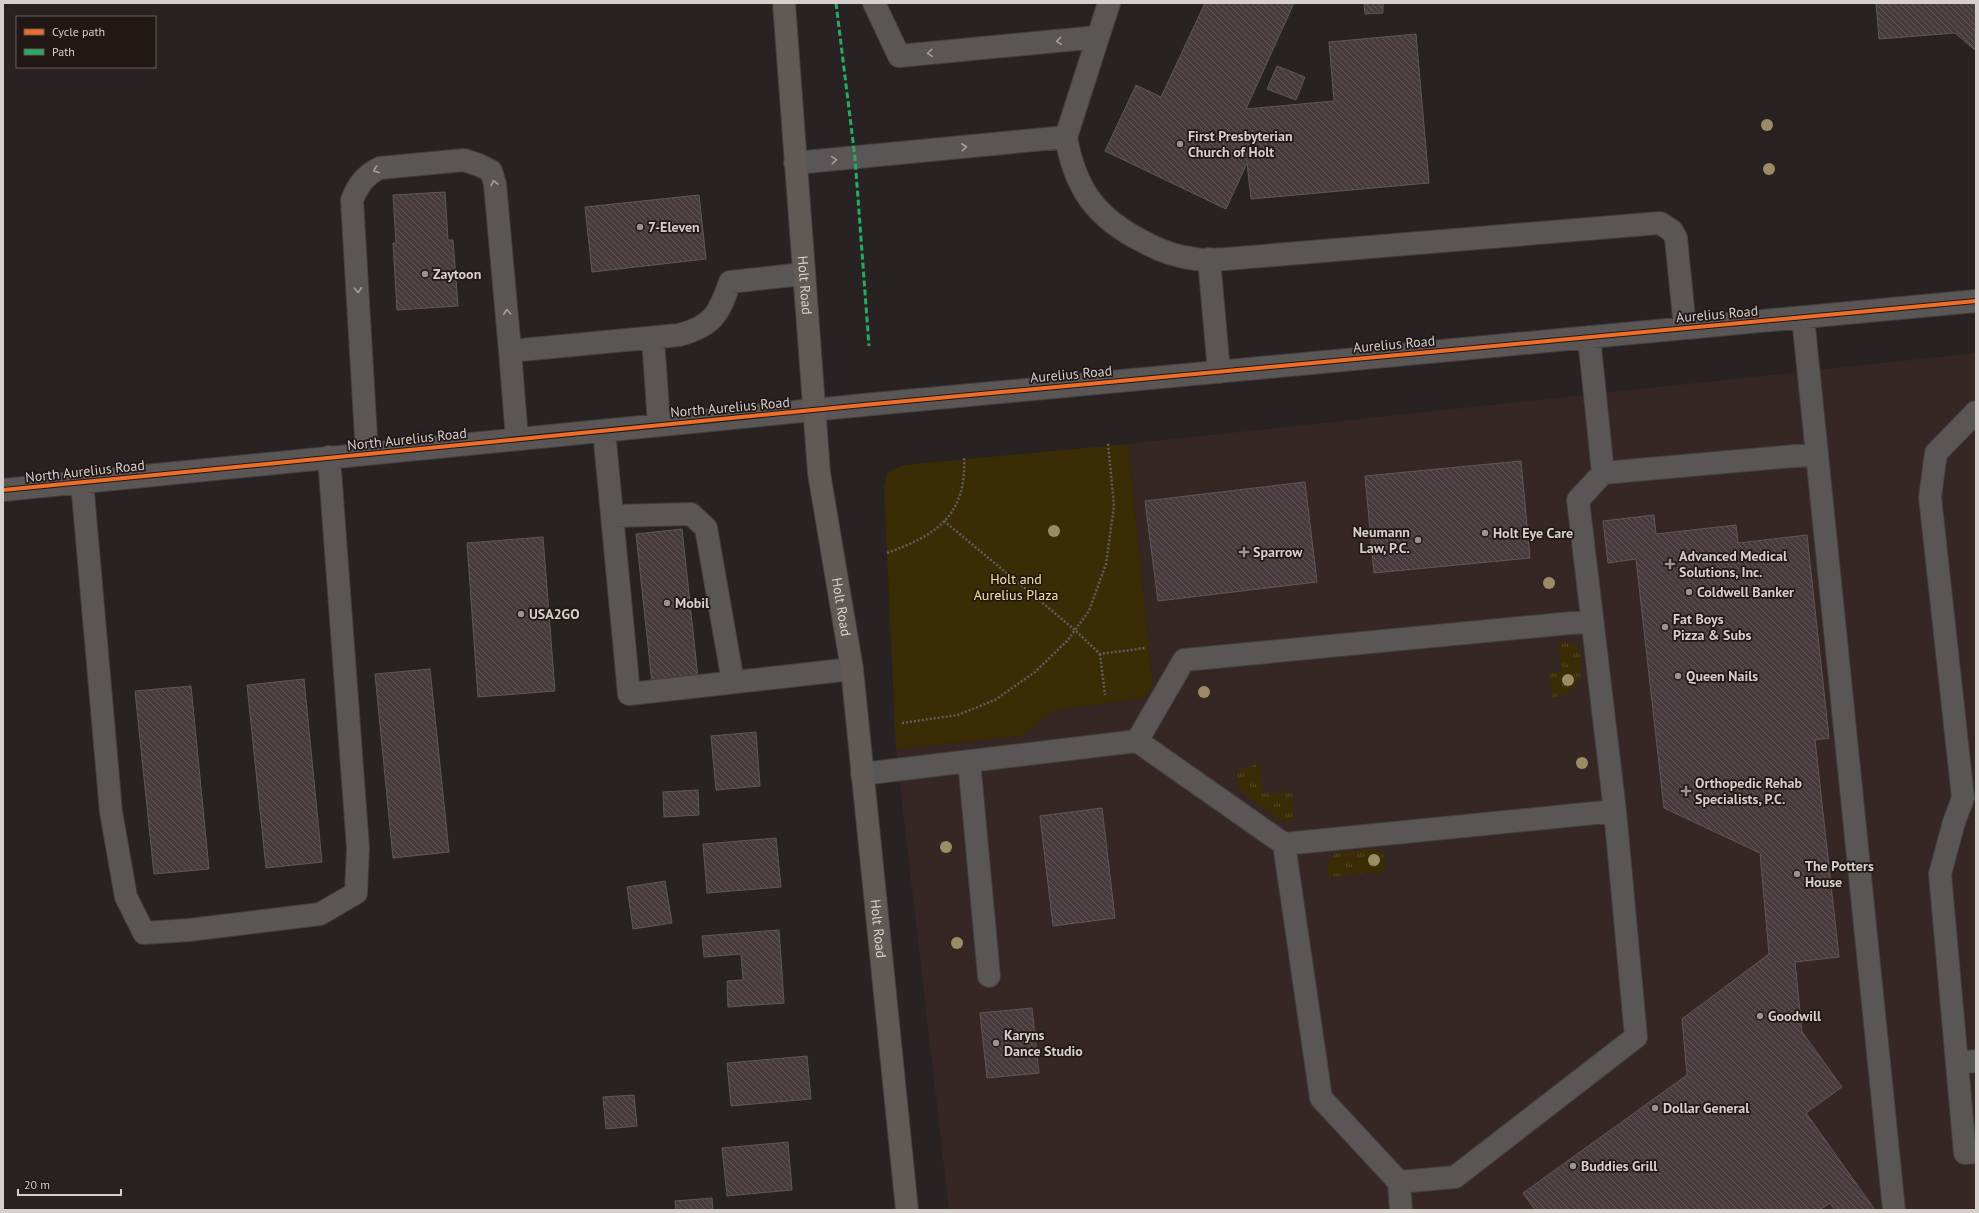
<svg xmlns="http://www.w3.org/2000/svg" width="1979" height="1213" viewBox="0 0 1979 1213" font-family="'PT Sans',sans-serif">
	<defs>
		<pattern id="grass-tufts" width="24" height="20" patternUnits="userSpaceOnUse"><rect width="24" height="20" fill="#3a2d05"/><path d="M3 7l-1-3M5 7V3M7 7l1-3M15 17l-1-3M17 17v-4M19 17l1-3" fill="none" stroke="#564a28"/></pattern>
		<pattern id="building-back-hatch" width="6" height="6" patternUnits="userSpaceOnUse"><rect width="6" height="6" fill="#483b3e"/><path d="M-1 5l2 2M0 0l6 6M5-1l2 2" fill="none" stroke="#625659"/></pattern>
	</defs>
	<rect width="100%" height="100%" fill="#282322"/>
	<path fill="#372724" d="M1976,353V1210H949L896,749L1020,736L1056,710L1145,698L1153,684L1128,444Z"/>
	<path fill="url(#grass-tufts)" d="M1558,642L1573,643C1591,662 1580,695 1553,697L1550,673L1562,672Z
		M1260,763L1263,794L1292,792L1294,821L1278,819L1239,789L1236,782L1238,771Z
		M1373,849L1382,852L1386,864L1385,871L1329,877C1327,867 1329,861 1335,853Z"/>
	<path fill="#3a2d05" d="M1128,444L1153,684L1145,698L1056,710L1020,736L896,749L884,487L888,472L905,465Z"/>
	<path fill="url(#building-back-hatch)" stroke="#5d5858" d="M1205,3H1294L1246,109L1334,101L1329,42L1416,34L1429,183L1251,199L1247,163L1226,209L1105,151L1136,85L1161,97Z
		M1364,3H1383V13L1365,14Z
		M1876,3H1976V51L1955,33L1879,39Z
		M1277,66L1305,77L1296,100L1267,89Z
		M445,192L448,240H453L458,306L397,310L393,243H396L393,195Z
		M699,195L706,259L592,272L585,207Z
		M1521,461L1530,558L1374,573L1365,476Z
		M1305,482L1317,582L1158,601L1145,501Z
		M1654,515L1656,534L1736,525L1738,543L1807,535L1829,738L1815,740L1839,957L1795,962L1802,1032L1842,1087L1806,1113L1875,1210H1835L1830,1203L1820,1210H1535L1523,1193L1687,1075L1682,1019L1769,954L1760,853L1664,808L1636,559L1608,563L1603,521Z
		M682,529L698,678L652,683L636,534Z
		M543,537L555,691L478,697L467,543Z
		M430,669L449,852L393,858L375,674Z
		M304,679L322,862L266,868L247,685Z
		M191,686L209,869L154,874L135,691Z
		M756,732L760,786L716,790L711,736Z
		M698,790L699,815L664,817L663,792Z
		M1102,808L1115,918L1053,926L1040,816Z
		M776,838L781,887L707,893L703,844Z
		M665,881L672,923L633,929L627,887Z
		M779,930L784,1003L728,1007L727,981L743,980L741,954L704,957L702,936Z
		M1032,1008L1039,1073L987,1078L980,1013Z
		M807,1056L811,1099L731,1106L727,1063Z
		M634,1095L637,1126L606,1129L603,1097Z
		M788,1142L792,1190L727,1196L722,1148Z
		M712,1198L713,1210H676L675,1201Z"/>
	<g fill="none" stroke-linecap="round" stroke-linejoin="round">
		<defs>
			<path id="minor" d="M874,3L899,56L1098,37
				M1109,3L1066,137C1075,189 1096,218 1144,242C1160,251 1178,257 1196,259C1205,261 1216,259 1226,259L1660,223L1672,231L1676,238L1685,328
				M795,163L1066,137
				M1209,259L1219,372
				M1803,317L1894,1210
				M653,338L659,425
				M1976,412L1936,453L1930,497L1963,798L1954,822L1940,874L1965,1153L1976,1152
				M604,431L629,694L852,669
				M517,439L510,351L679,335C713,326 719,314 730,282L803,274
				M367,454L352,200C358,185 365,175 380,168L464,160L479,165L491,171L495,184L510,351
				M1603,473L1817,454
				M82,482L111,812L126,897L144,933L189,930L320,914L356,893L358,848L329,457
				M3,490L874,404L1976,301
				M612,516L691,514L706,528L733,682
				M1137,741L1184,660L1592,621
				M969,761L989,976
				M862,774L1137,741L1284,844L1615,811L1578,500L1603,473L1589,337
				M1284,844L1321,1098L1399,1182
				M1957,1063L1976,1061
				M1401,1210L1399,1182L1455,1177L1636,1037L1615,811"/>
			<g id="major">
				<path id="s1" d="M784,3L819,473L852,669L907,1210"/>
			</g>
		</defs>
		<use href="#minor" stroke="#433f3e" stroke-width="24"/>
		<use href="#major" stroke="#433f3e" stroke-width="24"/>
		<path stroke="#615d5c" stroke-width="2.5" stroke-dasharray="2 2" stroke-linecap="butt" d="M944,521L1075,630L1100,654L1145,648
			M887,553C937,535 967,515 964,457
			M1100,654L1105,695
			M902,723L958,715L995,700L1035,672L1068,640L1075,630L1089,611L1106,564L1114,506L1108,443"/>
		<use href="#minor" stroke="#5a5655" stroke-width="22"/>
		<use href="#major" stroke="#605955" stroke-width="22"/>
		<path stroke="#26ab63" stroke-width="3" stroke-dasharray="6 3" stroke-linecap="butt" d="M836,3L855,158L869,346"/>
		<defs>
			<path id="cycleway" d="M3,490L874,404L1976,301"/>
		</defs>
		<use href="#cycleway" stroke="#211715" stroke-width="6"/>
		<use href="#cycleway" stroke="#ee6e29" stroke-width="4"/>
	</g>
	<g fill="#9c8c66">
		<circle cx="1767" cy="125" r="6"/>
		<circle cx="1769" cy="169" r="6"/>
		<circle cx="1054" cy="531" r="6"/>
		<circle cx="1549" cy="583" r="6"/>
		<circle cx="1568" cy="680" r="6"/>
		<circle cx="1204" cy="692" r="6"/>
		<circle cx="1582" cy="763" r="6"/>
		<circle cx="946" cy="847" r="6"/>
		<circle cx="1374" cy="860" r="6"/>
		<circle cx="957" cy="943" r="6"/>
	</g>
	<defs><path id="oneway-chevron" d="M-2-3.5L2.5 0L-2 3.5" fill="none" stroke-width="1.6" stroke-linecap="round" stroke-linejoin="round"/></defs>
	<g stroke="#a49f9e">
		<use href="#oneway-chevron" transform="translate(1059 41) rotate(175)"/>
		<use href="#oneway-chevron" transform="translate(930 53) rotate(175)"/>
		<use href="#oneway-chevron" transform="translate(964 147) rotate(-6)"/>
		<use href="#oneway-chevron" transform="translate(834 160) rotate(-5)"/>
		<use href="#oneway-chevron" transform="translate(376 170) rotate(159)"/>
		<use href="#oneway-chevron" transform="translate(494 183) rotate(-104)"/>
		<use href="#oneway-chevron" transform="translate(358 290) rotate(87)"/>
		<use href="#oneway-chevron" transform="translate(507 312) rotate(-95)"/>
	</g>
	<g fill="#999392" stroke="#211715" stroke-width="1.5">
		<circle cx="1180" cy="144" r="4"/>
		<circle cx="640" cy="227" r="4"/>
		<circle cx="425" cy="274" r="4"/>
		<circle cx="1485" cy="533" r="4"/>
		<circle cx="1418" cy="540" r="4"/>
		<path d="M1242 546h4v4h4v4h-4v4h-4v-4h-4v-4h4z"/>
		<path d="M1668 558h4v4h4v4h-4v4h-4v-4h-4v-4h4z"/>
		<circle cx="1689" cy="592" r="4"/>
		<circle cx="667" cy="603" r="4"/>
		<circle cx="521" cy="614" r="4"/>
		<circle cx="1665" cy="627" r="4"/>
		<circle cx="1678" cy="676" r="4"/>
		<path d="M1684 785h4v4h4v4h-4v4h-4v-4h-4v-4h4z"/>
		<circle cx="1797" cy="874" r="4"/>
		<circle cx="1760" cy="1016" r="4"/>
		<circle cx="996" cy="1043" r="4"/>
		<circle cx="1655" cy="1108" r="4"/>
		<circle cx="1573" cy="1166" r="4"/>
	</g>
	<g text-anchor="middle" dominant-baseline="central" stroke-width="3.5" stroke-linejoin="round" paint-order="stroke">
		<g font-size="14" font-weight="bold" fill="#d6cfce" stroke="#211715" text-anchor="start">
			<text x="1188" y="136">First Presbyterian<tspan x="1188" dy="16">Church of Holt</tspan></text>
			<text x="648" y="227">7-Eleven</text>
			<text x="433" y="274">Zaytoon</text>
			<text x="1410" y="532" text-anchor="end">Neumann<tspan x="1410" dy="16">Law, P.C.</tspan></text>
			<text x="1493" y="533">Holt Eye Care</text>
			<text x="1253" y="552">Sparrow</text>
			<text x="1679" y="556">Advanced Medical<tspan x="1679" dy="16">Solutions, Inc.</tspan></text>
			<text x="1697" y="592">Coldwell Banker</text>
			<text x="675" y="603">Mobil</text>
			<text x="529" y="614">USA2GO</text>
			<text x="1673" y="619">Fat Boys<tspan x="1673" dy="16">Pizza &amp; Subs</tspan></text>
			<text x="1686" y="676">Queen Nails</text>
			<text x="1695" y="783">Orthopedic Rehab<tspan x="1695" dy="16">Specialists, P.C.</tspan></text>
			<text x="1805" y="866">The Potters<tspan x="1805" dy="16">House</tspan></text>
			<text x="1768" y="1016">Goodwill</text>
			<text x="1004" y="1035">Karyns<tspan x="1004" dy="16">Dance Studio</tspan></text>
			<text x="1663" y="1108">Dollar General</text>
			<text x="1581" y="1166">Buddies Grill</text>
		</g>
		<g font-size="14" fill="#d6cfce" stroke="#211715">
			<text stroke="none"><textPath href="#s1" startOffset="283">Holt Road</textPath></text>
			<text transform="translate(1717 314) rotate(-5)">Aurelius Road</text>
			<text transform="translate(1394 344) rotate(-5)">Aurelius Road</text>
			<text transform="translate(1071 374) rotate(-5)">Aurelius Road</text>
			<text transform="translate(730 407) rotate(-5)">North Aurelius Road</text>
			<text transform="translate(407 439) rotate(-6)">North Aurelius Road</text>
			<text transform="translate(85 471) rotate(-6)">North Aurelius Road</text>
			<text stroke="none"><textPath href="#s1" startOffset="607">Holt Road</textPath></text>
			<text stroke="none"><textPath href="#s1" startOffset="931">Holt Road</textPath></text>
		</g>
		<g font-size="14" fill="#fae19d" stroke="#211715">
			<text x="1016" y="579">Holt and<tspan x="1016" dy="16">Aurelius Plaza</tspan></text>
		</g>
	</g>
	<rect width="1979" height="1213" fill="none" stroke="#d6cfce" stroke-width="8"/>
	<rect x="16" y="16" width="140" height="52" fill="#211715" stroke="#69615f"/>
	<rect x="24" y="29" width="20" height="6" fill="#ee6e29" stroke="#69615f"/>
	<text x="52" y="36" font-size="12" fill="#d6cfce">Cycle path</text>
	<rect x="24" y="49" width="20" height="6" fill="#26ab63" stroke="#69615f"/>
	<text x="52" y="56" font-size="12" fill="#d6cfce">Path</text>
	<path d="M18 1189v6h103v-6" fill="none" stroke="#d6cfce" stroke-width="2"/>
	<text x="24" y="1189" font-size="12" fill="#d6cfce" stroke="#211715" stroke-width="3" paint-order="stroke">20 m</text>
</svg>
